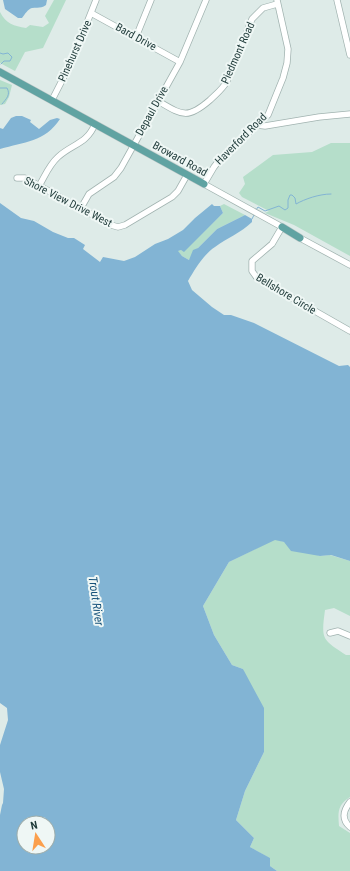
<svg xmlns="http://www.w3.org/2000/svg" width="350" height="871" viewBox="0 0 350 871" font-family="'Roboto Condensed',sans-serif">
	<rect width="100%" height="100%" fill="#deebe8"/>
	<path fill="#b5deca" d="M54,0H66L43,48L25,52L15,71L0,63V12C6,24 14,26 26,28L30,25L43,27L49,23L45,16Z
		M0,80L12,85L9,97L5,104L0,105Z
		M331,143H350V256L294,225L265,213L269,211L242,197L239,193L245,184L243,177L273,155L312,152Z
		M224,204L245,215L217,229L198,248L189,260L182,256L177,251L181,250L184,251L223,213L220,206Z
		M275,539L284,542L320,556L330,555L350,561V616L334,608L325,610C321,640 322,639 346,655H350V797C337,805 338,813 339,826L350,833V871H277L270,866L269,858L250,847L254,838L236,820L245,791L264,752L243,669L232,665L214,635L203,606L229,562Z"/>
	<path fill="#82b4d4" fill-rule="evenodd" d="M3,0H47L46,5C41,9 38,7 32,8C28,9 25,14 22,18H18L5,9Z
		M16,116H22L31,120L30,122L39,129L50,120L57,118L60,119C45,142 24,142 0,149V128L3,129L11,118Z
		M0,203L21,218L34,221L53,232L68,238H74L85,245L83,249L100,262L103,257L124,261L135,257L155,244L168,239L183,230L195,218L212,204L214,206H220L223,213L184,252L181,250L178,251L182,256L189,260L193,250L198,248L217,229L245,215L252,219V222C241,233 227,238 215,247C204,254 195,269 188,281L192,290L212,307L224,315H231L254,323L339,366L348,365L350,367V561L331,555L320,556L291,551L284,542L275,540L229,562L203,606L214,635L232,665L243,669L264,708V752L245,791L236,820L254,838L250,847L270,858V866L277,871H0V815L2,805L3,803L4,789L0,772V745L8,720L7,708L0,703ZM24,823H48V847H24Z"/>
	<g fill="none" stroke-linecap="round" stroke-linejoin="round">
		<path stroke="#82b4d4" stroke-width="1" d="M0,53L3,54L8,53L12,57L10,61H4L1,64
			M0,88H7C11,95 6,99 2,104
			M256,210L258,207L265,211L279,206L285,210L288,208V200L290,195H292L295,198L296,204C305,199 319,194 331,194
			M252,219L254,215"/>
		<defs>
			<path id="minor" d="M277,0L288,49L287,63L283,78L268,115L221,158L214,167L204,184L282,227L272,244L252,261V271L257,278L350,331
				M337,0L350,55
				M91,13L180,62
				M136,37L151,0
				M52,100L71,63L96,0
				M158,101C182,115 187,120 210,100C216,94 223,89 227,81L252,19L263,8L277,4
				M257,125L265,126L319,117L350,114
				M17,178H25L111,225L118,227L125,225L172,197L178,191L187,175
				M39,186C45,176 49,165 58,157C72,144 87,144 95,124
				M81,208L89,194L114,177L121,168L180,62L206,0
				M300,238L350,265
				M330,633L338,631L350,636
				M350,802C343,811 341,819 350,827"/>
			<path id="major" d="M0,72L204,184
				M282,227L300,238"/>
		</defs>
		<use href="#minor" stroke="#a1b3b0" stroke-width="7"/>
		<use href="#major" stroke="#c0c8c8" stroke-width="8"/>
		<use href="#minor" stroke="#fff" stroke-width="5.5"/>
		<use href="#major" stroke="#60a3a2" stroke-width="7"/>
	</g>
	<g text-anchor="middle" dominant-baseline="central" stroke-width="4" stroke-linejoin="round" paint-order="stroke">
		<g font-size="11" fill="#1f3b3a" stroke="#eff7f5">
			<text transform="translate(136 37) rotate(29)">Bard Drive</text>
			<text transform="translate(75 51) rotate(-66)">Pinehurst Drive</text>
			<text transform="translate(238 53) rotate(-66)">Piedmont Road</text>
			<text transform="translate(152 111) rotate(-61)">Depaul Drive</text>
			<text transform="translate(241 139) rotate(-45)">Haverford Road</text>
			<text transform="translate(180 159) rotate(29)">Broward Road</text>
			<text transform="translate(68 202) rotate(27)">Shore View Drive West</text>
			<text transform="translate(286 294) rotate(31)">Bellshore Circle</text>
		</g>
		<g font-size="12" font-style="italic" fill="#16527a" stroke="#eff7f5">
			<text transform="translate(96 601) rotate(82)">Trout River</text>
		</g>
	</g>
	<g transform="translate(36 835) rotate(348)"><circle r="19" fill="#eff7f5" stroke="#9cacaa"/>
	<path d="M0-3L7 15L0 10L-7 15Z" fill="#fb9f4c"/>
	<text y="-6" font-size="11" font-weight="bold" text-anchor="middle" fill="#1f3b3a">N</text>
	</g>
</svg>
